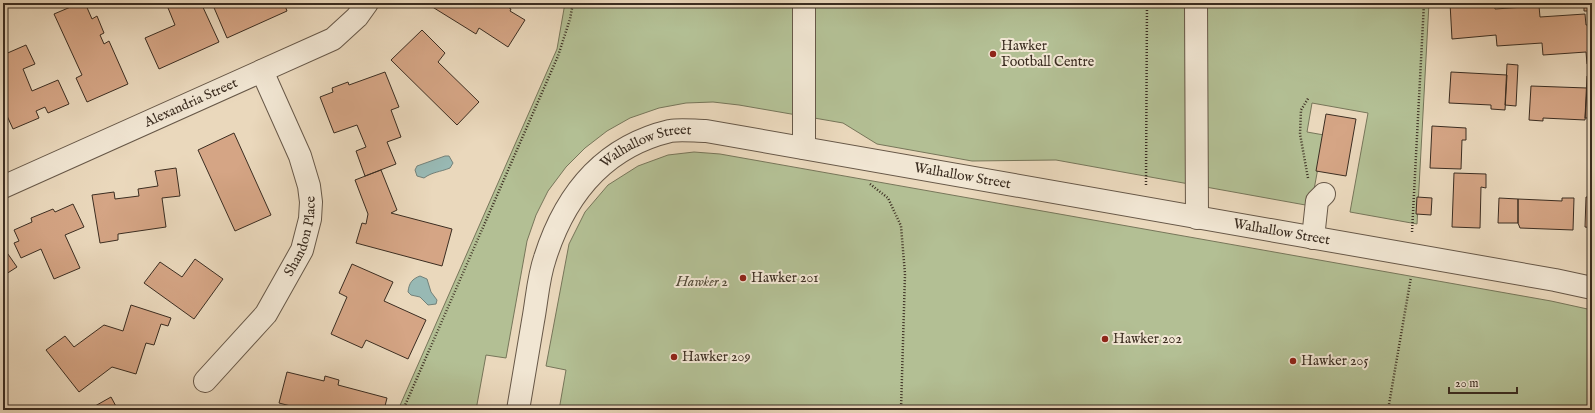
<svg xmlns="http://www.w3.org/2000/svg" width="1595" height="413" viewBox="0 0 1595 413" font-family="'IM FELL English',serif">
	<rect width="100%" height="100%" fill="#ead8bc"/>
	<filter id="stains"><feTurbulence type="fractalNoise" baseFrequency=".005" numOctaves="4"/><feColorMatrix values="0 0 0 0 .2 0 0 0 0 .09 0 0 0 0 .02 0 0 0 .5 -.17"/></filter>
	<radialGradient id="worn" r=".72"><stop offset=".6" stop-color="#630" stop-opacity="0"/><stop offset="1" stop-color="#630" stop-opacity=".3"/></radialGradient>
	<path fill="#b3bf94" stroke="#77765a" d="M565,3H1429L1417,224L1350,212L1368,113L1312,103L1307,132L1324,135L1311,206L1056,160L972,161L877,144L843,123L739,105L713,102L686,103L659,108L630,118L607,131L585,148L566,167L548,191L536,215L527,241L506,358L486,355L476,410H398L557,49Z
		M694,152L720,154L1551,301L1592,310V410H559L566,370L546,366L569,244L585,212L608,185L638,166L668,155Z"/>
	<path fill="#98b9b4" stroke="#738179" d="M445,156H449L453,163L450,168C440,172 432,172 424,178L417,176L415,170L417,166Z
		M420,276L427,279L431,292L437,300L436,304L428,305L420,297L411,295L408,292C409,283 412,279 420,276Z"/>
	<path fill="#d5a585" stroke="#3b2d21" d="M80,3H85L92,19L97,16L104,33L100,35L104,44L109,41L128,84L87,102L76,78L82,75L54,14Z
		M166,3H201L219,42L159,69L145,38L175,25Z
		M212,3H284L287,11L227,38Z
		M426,3H485L487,5L488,3H501L511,9L510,11L525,20L508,47L479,28L476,34Z
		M1450,3H1494L1495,9L1539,6L1540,17L1585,14L1586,25H1592V64H1587L1586,52L1543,55L1542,43L1497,46L1496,35L1452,39Z
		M1584,3H1592V11H1584Z
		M422,30L445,53L438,62L479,102L457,125L391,60Z
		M26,45L35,64L23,69L32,91L58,80L69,104L48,113L45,107L36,111L39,118L13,129L3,107V55Z
		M1507,64L1518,65L1516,106L1505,105Z
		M385,72L399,107L391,110L401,137L387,142L396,164L365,176L356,151L366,147L357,125L334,133L320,97L333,92L332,88L348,82L349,85Z
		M1451,72L1507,75L1505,110L1491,109V105L1449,103Z
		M1587,76H1592V118H1585Z
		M1531,86L1587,88L1585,120L1543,118V121L1529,120Z
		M1326,114L1356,119L1346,176L1316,171Z
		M1432,126L1466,128V140H1462L1461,169L1430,168Z
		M234,133L271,215L235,231L198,150Z
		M176,168L180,196L162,198L166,227L118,234V240L100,243L92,195L114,192L115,199L139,196L138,189L158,186L155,171Z
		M381,170L397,210L391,213L452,229L442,266L356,243L362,223L366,224L368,214L355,180Z
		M1454,173L1486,174V188L1481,187L1480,228L1452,227Z
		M1417,197L1432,198L1431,215L1416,214Z
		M1586,197H1592V228L1585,227Z
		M1499,198L1518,199V223H1498Z
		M1562,198H1574L1573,230L1520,228L1518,223V199L1562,201Z
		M73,204L84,227L65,235L80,268L54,279L41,249L21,258L14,243L19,241L14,230L32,222L31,218L53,209L55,212Z
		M3,247L17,267L3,276Z
		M195,259L223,279L194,319L144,283L160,262L182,277Z
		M352,264L393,282L384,301L426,320L408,359L366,340L362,348L331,334L347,297L339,293Z
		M131,305L171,318L168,326L161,324L154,345L146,343L136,374L112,367L79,392L46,350L65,336L74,347L104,325L123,331Z
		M287,372L324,381L325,376L339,380L338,385L387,398L384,410H327L317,408V410H306L279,403Z
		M111,397L118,410H88Z"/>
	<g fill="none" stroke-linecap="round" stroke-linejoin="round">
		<defs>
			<g id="minor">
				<path d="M1196,3L1197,218"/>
				<path d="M804,148V3"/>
				<path id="s1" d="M3,187L333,39L357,17L367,3"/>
				<path d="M1313,238L1317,201L1324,194"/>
				<path id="s2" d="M205,381L266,314L302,250L310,219L311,202L309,186L300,156L262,71"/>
				<path id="s3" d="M518,410C523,380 528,350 533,321C537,300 538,278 545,258C565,195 603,147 670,131C681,129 695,131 706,131L1555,280L1592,288"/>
			</g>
		</defs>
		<use href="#minor" stroke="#675848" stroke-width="24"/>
		<path stroke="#3b2d21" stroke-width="2.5" stroke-dasharray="1 2" stroke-linecap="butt" d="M1308,178L1300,134L1301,110L1309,97
			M870,184L888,198L901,226L905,274L901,410
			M1146,185L1147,3
			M1412,232L1424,3
			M403,410L558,56L570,19L573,3
			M1388,410L1411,277"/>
		<use href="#minor" stroke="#f1e6d3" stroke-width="22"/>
	</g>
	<g fill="#8f2418" stroke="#f1e6d3" stroke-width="1.5">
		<circle cx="993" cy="54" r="4"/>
		<circle cx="743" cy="278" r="4"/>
		<circle cx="1105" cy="339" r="4"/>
		<circle cx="674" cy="357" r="4"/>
		<circle cx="1293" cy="361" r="4"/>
	</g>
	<g text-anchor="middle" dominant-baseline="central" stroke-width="4" stroke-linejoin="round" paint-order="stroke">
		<g font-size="14" fill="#3b2d21" stroke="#f1e6d3" text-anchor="start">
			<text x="1001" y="46">Hawker<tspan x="1001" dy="16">Football Centre</tspan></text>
			<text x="751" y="278">Hawker 201</text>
			<text x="1113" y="339">Hawker 202</text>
			<text x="682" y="357">Hawker 209</text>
			<text x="1301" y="361">Hawker 205</text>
		</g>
		<g font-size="14" fill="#3b2d21" stroke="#f1e6d3">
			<text stroke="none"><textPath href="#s1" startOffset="206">Alexandria Street</textPath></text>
			<text stroke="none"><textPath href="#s3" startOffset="314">Walhallow Street</textPath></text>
			<text stroke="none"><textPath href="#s3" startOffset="638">Walhallow Street</textPath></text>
			<text stroke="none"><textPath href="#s3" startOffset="962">Walhallow Street</textPath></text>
			<text stroke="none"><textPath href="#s2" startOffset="177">Shandon Place</textPath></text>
		</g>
		<g font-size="14" font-style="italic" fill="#534a38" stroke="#f1e6d3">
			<text x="702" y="282">Hawker 2</text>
		</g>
	</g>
	<rect width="1595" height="413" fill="none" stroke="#ead8bc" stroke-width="16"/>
	<rect x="4" y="4" width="1587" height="405" fill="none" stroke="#3b2d21" stroke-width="2"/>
	<rect x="8" y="8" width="1579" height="397" fill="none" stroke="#3b2d21"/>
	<path d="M1449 387v6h68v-6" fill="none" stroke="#3b2d21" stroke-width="2"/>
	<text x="1455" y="387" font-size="12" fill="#3b2d21" stroke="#f1e6d3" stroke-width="3" paint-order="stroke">20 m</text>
	<rect width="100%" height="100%" filter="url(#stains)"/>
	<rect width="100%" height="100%" fill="url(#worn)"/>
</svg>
